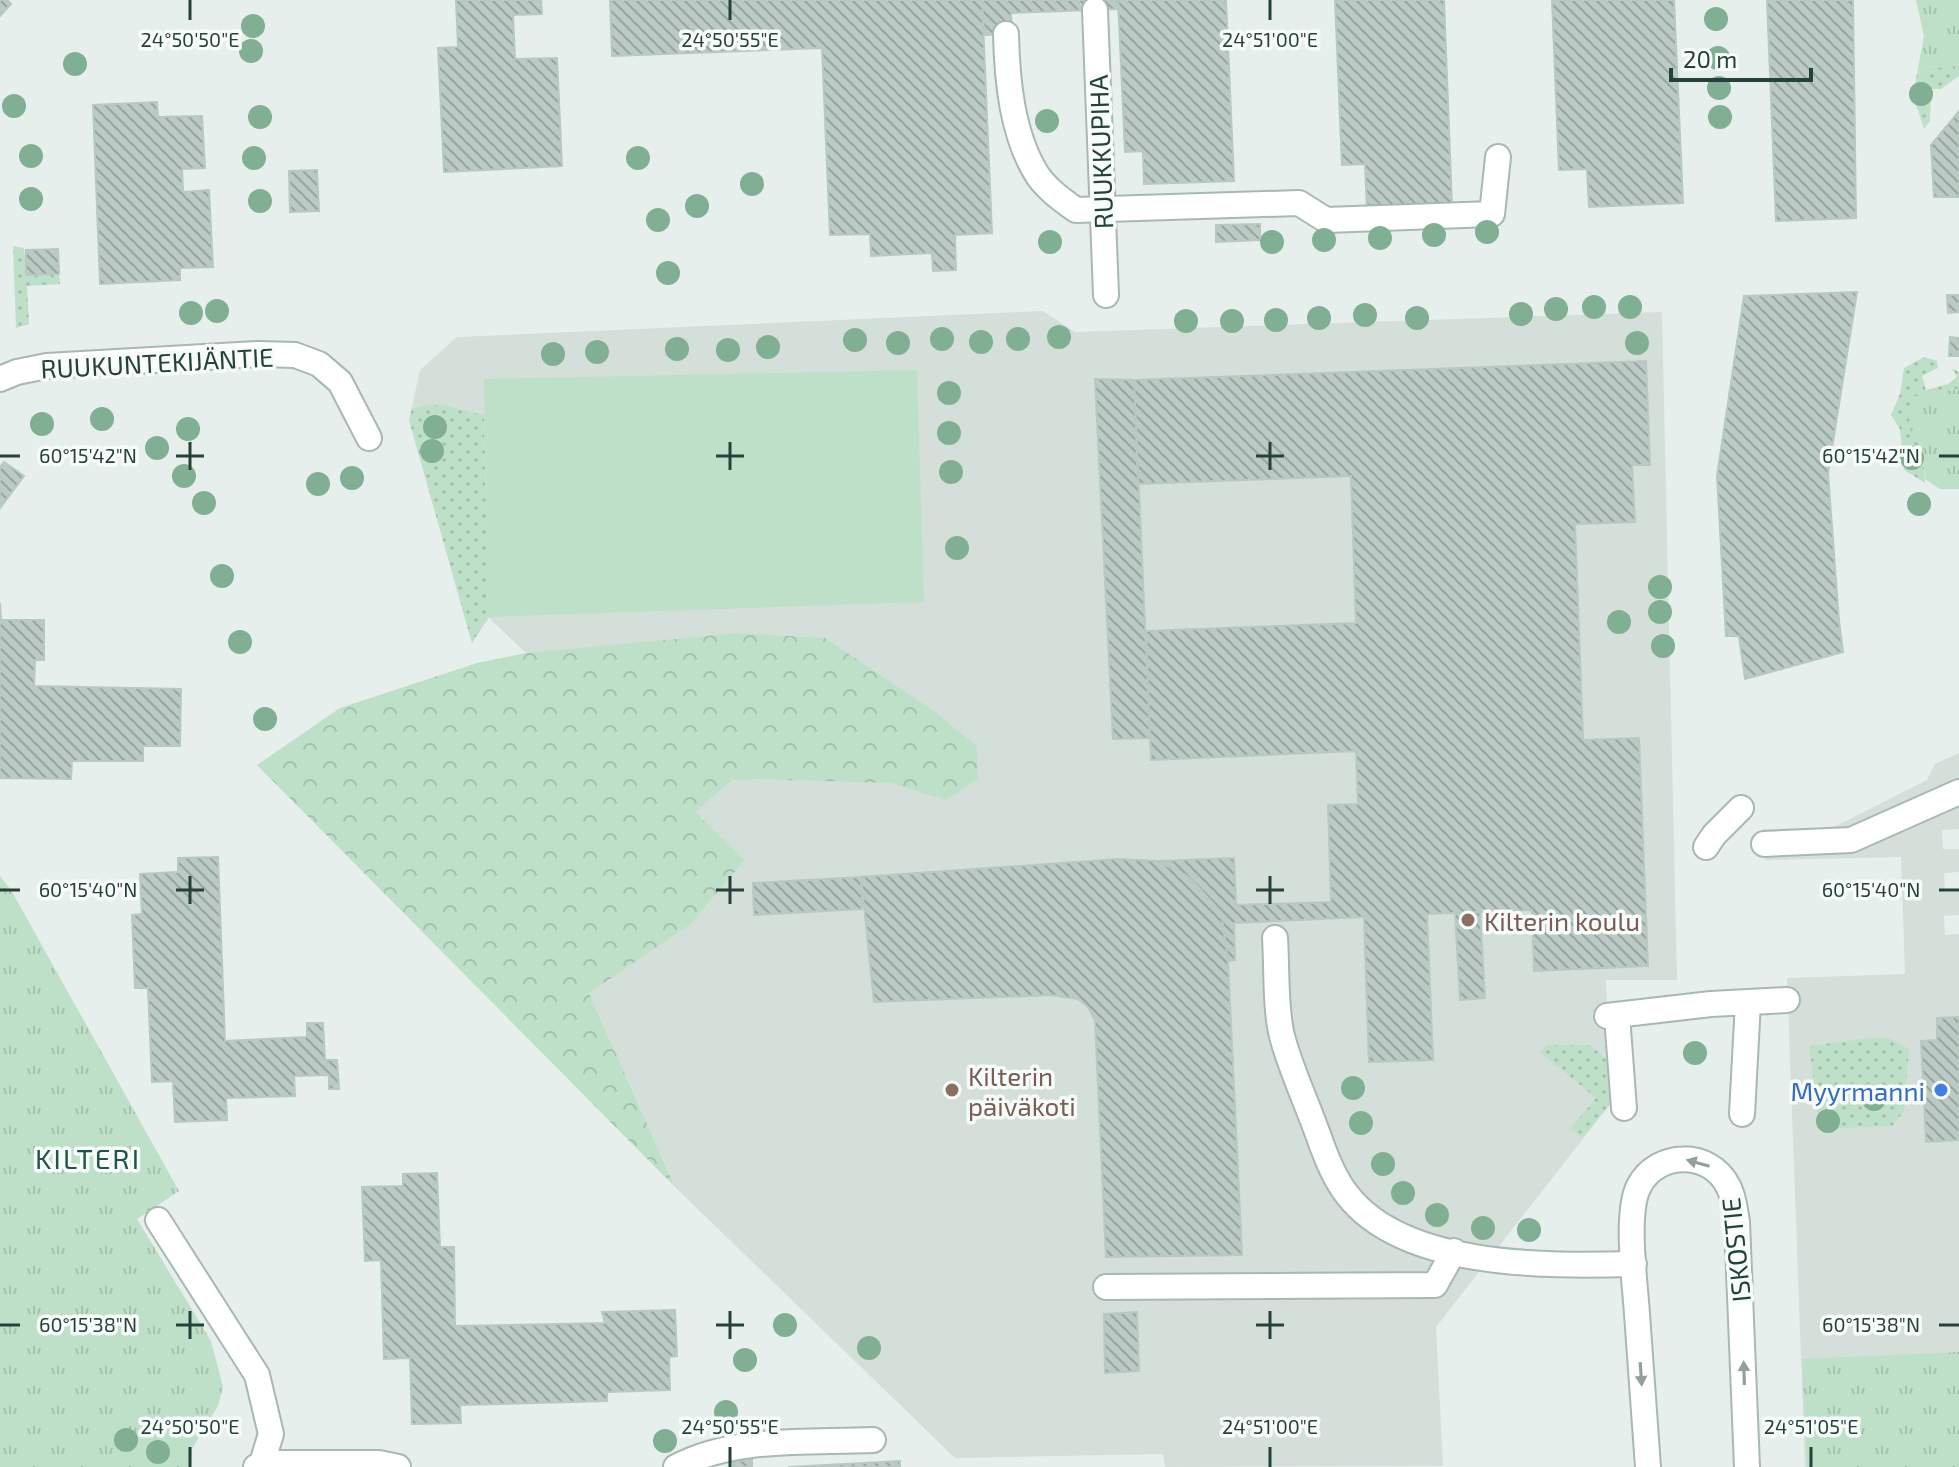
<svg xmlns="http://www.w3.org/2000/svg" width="1959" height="1467" viewBox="0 0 1959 1467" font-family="'Exo 2',sans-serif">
	<defs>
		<pattern id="grass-dots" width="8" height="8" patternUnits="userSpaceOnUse" patternTransform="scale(2)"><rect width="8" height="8" fill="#bfe0c8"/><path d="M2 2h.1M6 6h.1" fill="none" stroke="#a4c1ad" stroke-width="1.8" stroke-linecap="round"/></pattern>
		<pattern id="forest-crowns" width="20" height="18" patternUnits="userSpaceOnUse" patternTransform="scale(2)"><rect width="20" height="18" fill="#bfe0c8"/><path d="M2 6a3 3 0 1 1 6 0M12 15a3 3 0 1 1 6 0" fill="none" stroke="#a4c1ad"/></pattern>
		<pattern id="park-tufts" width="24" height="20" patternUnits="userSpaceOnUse" patternTransform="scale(2)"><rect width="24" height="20" fill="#bfe0c8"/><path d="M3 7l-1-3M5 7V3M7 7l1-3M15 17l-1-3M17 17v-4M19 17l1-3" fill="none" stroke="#a4c1ad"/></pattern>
		<pattern id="building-back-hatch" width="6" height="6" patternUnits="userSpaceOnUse" patternTransform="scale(2)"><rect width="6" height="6" fill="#bbcac4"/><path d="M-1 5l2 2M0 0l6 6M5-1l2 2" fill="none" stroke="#98a6a0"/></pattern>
	</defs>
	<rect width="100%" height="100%" fill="#e6efeb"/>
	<path fill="#d4dfda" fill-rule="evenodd" d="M1043,311L1075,332L1662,312L1677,980H1606L1611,1103L1436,1327L1443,1466L1165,1467L1163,1454L955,1458L675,1187L589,993L690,925L745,860L489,618L472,643L409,420L420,370L457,337ZM1137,1313L1139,1371L1105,1372L1104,1314Z
		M1959,753V829L1942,830L1943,849H1959V872L1944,873L1945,892H1959V915L1944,916L1945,935L1959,934V1467H1805L1787,978L1905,974L1901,857L1765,860L1762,829L1832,828L1927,780L1935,764Z"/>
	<path fill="url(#grass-dots)" d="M1931,66L1959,70V76L1941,89H1931L1930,121L1924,129L1913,94L1917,74Z
		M13,246L24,248L27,275L59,274L60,284L27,286L29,324L16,328Z
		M1924,357L1937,361L1938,368L1922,376L1926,390L1948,384L1957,377L1952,368L1959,372V389L1911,398L1921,440L1925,483L1904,470L1900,429L1891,415L1900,394L1904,368Z
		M428,405H443L484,415L488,617L472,643L409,420L412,409Z
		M1870,1038H1889L1909,1049L1904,1111L1892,1126L1820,1129L1809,1046Z
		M1546,1045H1590L1610,1062L1611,1103L1582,1138L1571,1128L1596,1098L1541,1053Z"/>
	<path fill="url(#forest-crowns)" d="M738,633L825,638L931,709L977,746L978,779L946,800L891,783L757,779L732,780L695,812L745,860L690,925L589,993L675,1187L257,765L340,708L477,663L526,653Z"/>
	<path fill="url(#park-tufts)" d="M1916,0H1959V70L1931,66L1917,74L1924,36Z
		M1959,389V489H1940L1925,479L1921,440L1909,429L1911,397Z
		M0,876L11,890L179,1191L137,1219L211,1341L223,1387L218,1406L192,1449L191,1467H0Z
		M1959,1352V1467H1807L1802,1359Z"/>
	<path fill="#bfe0c8" d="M917,370L924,602L488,617L484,379Z"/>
	<path fill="url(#building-back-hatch)" stroke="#b8c9c2" stroke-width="2" d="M0,0H7L11,4L0,16Z
		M456,0H541L542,14L513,15L515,59L557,58L562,166L444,172L438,48L458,47Z
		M610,0H982L992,233L955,235L956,270L933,271L932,253L871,256L870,234L830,235L822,48L612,56Z
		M982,0H1118L1119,9L1011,13L1012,34L984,35Z
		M1118,0H1226L1234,181L1144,184L1143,151L1125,152Z
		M1335,0H1444L1452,206L1367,210L1365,164L1342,165Z
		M1552,0H1674L1683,203L1589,207L1587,169L1559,170Z
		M1767,0H1853L1856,218L1776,221Z
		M157,102L158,117L202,116L205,168L182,169L183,192L209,190L213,267L180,268V280L100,284L93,105Z
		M1959,111V197H1934L1931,145Z
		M317,170L319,211L290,212L289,171Z
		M1260,224V240L1216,242V225Z
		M58,249L59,274L26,275V250Z
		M1857,292L1828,473L1839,621L1843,652L1745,679L1739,636H1726L1717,476L1744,296Z
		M1947,295H1959V312L1948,313Z
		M1950,337L1959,338V356H1949Z
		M1646,361L1650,465H1632L1635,522L1575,524L1583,740L1639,738L1648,966L1534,971L1532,910L1427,914L1433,1060L1369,1062L1364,917L1234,923L1235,960L1228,961L1221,912L1190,878L1158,861L1234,858L1236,905L1331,902L1328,805L1358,804L1356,751L1151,760L1146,631L1356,623L1351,476L1138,484L1134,380Z
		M1095,379L1134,380L1150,738L1113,739Z
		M4,462L24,476L0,508V467Z
		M0,603L1,620H44V660H35L34,686L181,689L180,746H143V761H72L71,779L0,778Z
		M218,857L225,1041L307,1037V1023H323L325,1060H337L339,1089H329V1075L294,1076L295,1096L226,1098L227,1120L175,1122L173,1081L152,1082L148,988H135L132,915L142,914L140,874L178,872V858Z
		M1118,859L1158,861L1172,867L1190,878L1221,912L1228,961L1242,1255L1106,1257L1095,1020L1088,1007L1078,999L1051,995L874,1002L861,877Z
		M861,877L862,909L754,915L753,883Z
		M1467,912H1480L1485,998L1460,1000L1455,913Z
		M1959,1017V1140L1926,1142L1921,1041L1937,1040V1018Z
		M437,1173L440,1247H454L455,1326L605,1323L602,1312L675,1310L677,1356L669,1357L670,1390L607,1392V1401L460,1405L461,1423L412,1424L410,1358L384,1359L381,1260L365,1261L362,1187L403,1186V1174Z
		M1137,1312L1139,1371L1105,1373L1104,1314Z
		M752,1460V1467H733V1461Z
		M900,1461V1467H788Z"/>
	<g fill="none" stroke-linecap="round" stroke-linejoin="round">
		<defs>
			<path id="lane" d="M1006,34C1007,80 1012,136 1038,176C1048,190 1062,200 1076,210L1299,203L1326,220L1492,214L1498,157
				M1706,847L1714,835L1741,808
				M1275,938C1277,967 1275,1009 1282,1036C1289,1063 1301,1090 1311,1116C1321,1141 1328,1167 1343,1189C1397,1269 1547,1266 1634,1264
				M1106,1287L1435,1285L1454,1251
				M262,1463H379L398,1467
				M676,1467C735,1436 808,1443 873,1440"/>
			<path id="street" d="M1095,10L1106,295
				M0,379L17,372L47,366L258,354L295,355L319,364L340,382L369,438
				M1764,844L1851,840L1959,792
				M1607,1016L1711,1004L1787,1000
				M1617,1016L1624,1108
				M1742,1114L1748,1002
				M158,1220L257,1375L271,1434L262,1463L256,1467
				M1648,1467C1644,1416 1641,1365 1637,1314C1635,1283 1625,1212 1639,1186C1657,1151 1710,1150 1728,1186C1734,1196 1735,1211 1737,1222L1747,1467"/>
		</defs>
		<use href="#lane" stroke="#a8b8b2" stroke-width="28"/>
		<use href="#street" stroke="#a8b8b2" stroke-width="28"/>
		<use href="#lane" stroke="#fff" stroke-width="24"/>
		<use href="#street" stroke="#fff" stroke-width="24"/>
	</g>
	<g fill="#80af93">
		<circle cx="1716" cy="19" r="12"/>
		<circle cx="253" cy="26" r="12"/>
		<circle cx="251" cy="51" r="12"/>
		<circle cx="1718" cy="58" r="12"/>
		<circle cx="75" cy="64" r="12"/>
		<circle cx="1719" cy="88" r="12"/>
		<circle cx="1921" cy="94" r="12"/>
		<circle cx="14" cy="106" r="12"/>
		<circle cx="260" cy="117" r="12"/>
		<circle cx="1720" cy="117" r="12"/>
		<circle cx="1047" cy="121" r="12"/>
		<circle cx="31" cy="156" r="12"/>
		<circle cx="254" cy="158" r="12"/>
		<circle cx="638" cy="158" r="12"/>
		<circle cx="752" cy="184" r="12"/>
		<circle cx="31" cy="199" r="12"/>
		<circle cx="260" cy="201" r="12"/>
		<circle cx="697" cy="206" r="12"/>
		<circle cx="658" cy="220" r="12"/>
		<circle cx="1487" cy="232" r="12"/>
		<circle cx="1434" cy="235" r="12"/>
		<circle cx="1380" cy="238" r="12"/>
		<circle cx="1324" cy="240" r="12"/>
		<circle cx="1050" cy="242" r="12"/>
		<circle cx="1272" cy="242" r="12"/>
		<circle cx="668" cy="273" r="12"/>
		<circle cx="1594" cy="307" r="12"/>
		<circle cx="1630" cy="307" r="12"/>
		<circle cx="1556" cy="309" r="12"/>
		<circle cx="217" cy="311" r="12"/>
		<circle cx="191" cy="313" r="12"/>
		<circle cx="1521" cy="314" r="12"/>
		<circle cx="1365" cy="315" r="12"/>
		<circle cx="1319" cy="318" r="12"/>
		<circle cx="1417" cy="318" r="12"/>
		<circle cx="1276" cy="320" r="12"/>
		<circle cx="1186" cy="321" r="12"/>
		<circle cx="1232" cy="321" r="12"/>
		<circle cx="1059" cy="337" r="12"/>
		<circle cx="942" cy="339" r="12"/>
		<circle cx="1018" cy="339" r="12"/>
		<circle cx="855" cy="340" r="12"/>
		<circle cx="981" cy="342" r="12"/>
		<circle cx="898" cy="343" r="12"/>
		<circle cx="1637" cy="343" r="12"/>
		<circle cx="768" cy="347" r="12"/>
		<circle cx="677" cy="349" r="12"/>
		<circle cx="728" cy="350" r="12"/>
		<circle cx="597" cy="352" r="12"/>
		<circle cx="553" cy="354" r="12"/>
		<circle cx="949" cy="393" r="12"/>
		<circle cx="102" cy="419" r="12"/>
		<circle cx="42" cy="424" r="12"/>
		<circle cx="435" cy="427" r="12"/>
		<circle cx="188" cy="429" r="12"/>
		<circle cx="949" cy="433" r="12"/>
		<circle cx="157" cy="448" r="12"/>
		<circle cx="432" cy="451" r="12"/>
		<circle cx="1912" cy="458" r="12"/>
		<circle cx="951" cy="472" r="12"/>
		<circle cx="184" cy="476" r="12"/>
		<circle cx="352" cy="478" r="12"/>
		<circle cx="318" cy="484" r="12"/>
		<circle cx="204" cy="503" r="12"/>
		<circle cx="1919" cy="504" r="12"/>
		<circle cx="957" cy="548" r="12"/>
		<circle cx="222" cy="576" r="12"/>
		<circle cx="1660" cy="587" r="12"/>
		<circle cx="1660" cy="612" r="12"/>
		<circle cx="1619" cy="622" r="12"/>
		<circle cx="240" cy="642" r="12"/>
		<circle cx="1663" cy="646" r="12"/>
		<circle cx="265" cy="719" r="12"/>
		<circle cx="1695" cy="1053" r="12"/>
		<circle cx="1353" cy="1088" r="12"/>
		<circle cx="1874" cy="1099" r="12"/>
		<circle cx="1828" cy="1121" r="12"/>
		<circle cx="1361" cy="1123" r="12"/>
		<circle cx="1383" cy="1164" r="12"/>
		<circle cx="1403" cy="1193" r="12"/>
		<circle cx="1437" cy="1215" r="12"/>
		<circle cx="1483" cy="1228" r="12"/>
		<circle cx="1529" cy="1230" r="12"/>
		<circle cx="785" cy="1325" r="12"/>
		<circle cx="869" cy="1348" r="12"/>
		<circle cx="745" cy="1360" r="12"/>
		<circle cx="726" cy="1412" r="12"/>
		<circle cx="126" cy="1440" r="12"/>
		<circle cx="665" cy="1441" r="12"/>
		<circle cx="158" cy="1452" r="12"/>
	</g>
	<defs><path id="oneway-solid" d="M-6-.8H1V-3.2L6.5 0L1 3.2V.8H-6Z" transform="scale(2)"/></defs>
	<g fill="#92a09c">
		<use href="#oneway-solid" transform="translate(1698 1163) rotate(-164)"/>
		<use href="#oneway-solid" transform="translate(1744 1373) rotate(-92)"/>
		<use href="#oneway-solid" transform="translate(1641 1374) rotate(86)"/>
	</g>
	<path fill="none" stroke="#24423a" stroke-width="3" d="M190,0V20M730,0V20M1270,0V20M190,442V470M730,442V470M1270,442V470M0,456H20M176,456H204M716,456H744M1256,456H1284M1939,456H1959M190,876V904M730,876V904M1270,876V904M0,890H20M176,890H204M716,890H744M1256,890H1284M1939,890H1959M190,1311V1339M730,1311V1339M1270,1311V1339M0,1325H20M176,1325H204M716,1325H744M1256,1325H1284M1939,1325H1959M190,1447V1467M730,1447V1467M1270,1447V1467M1811,1447V1467"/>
	<g fill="#8d6e63" stroke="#f7fbf9" stroke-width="3">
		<circle cx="1468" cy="920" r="8"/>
		<circle cx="952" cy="1090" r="8"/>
	</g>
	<circle fill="#3f7fe0" stroke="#f7fbf9" stroke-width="3" cx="1941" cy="1090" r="8"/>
	<g text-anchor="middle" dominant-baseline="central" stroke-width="7" stroke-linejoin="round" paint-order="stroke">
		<g font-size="26" fill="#24423a" stroke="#f7fbf9">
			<text transform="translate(1100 152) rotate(-92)">RUUKKUPIHA</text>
			<text transform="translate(157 362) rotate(-3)">RUUKUNTEKIJÄNTIE</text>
			<text transform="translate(1735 1250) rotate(-96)">ISKOSTIE</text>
		</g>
		<g font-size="26" fill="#785e54" stroke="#f7fbf9" text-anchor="start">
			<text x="1484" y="920">Kilterin koulu</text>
			<text x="968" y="1075">Kilterin<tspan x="968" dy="30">päiväkoti</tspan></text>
		</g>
		<g font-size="26" fill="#366cbe" stroke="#f7fbf9" text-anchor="end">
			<text x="1925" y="1090">Myyrmanni</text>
		</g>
		<g font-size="28" letter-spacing="2" fill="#1f5548" stroke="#f7fbf9">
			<text x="88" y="1158">KILTERI</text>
		</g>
	</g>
	<g font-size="20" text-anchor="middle" fill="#24423a" stroke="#f7fbf9" stroke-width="7" stroke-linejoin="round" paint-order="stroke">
		<text x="190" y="47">24°50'50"E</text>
		<text x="730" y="47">24°50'55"E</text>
		<text x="1270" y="47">24°51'00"E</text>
		<text x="88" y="463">60°15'42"N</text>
		<text x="1871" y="463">60°15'42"N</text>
		<text x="88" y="897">60°15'40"N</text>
		<text x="1871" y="897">60°15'40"N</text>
		<text x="88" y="1332">60°15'38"N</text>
		<text x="1871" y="1332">60°15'38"N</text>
		<text x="190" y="1434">24°50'50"E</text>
		<text x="730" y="1434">24°50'55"E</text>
		<text x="1270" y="1434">24°51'00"E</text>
		<text x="1811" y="1434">24°51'05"E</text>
	</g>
	<path d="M1671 68v12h140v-12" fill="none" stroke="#24423a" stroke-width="4"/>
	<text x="1683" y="68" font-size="24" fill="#24423a" stroke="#f7fbf9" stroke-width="6" paint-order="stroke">20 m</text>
</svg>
